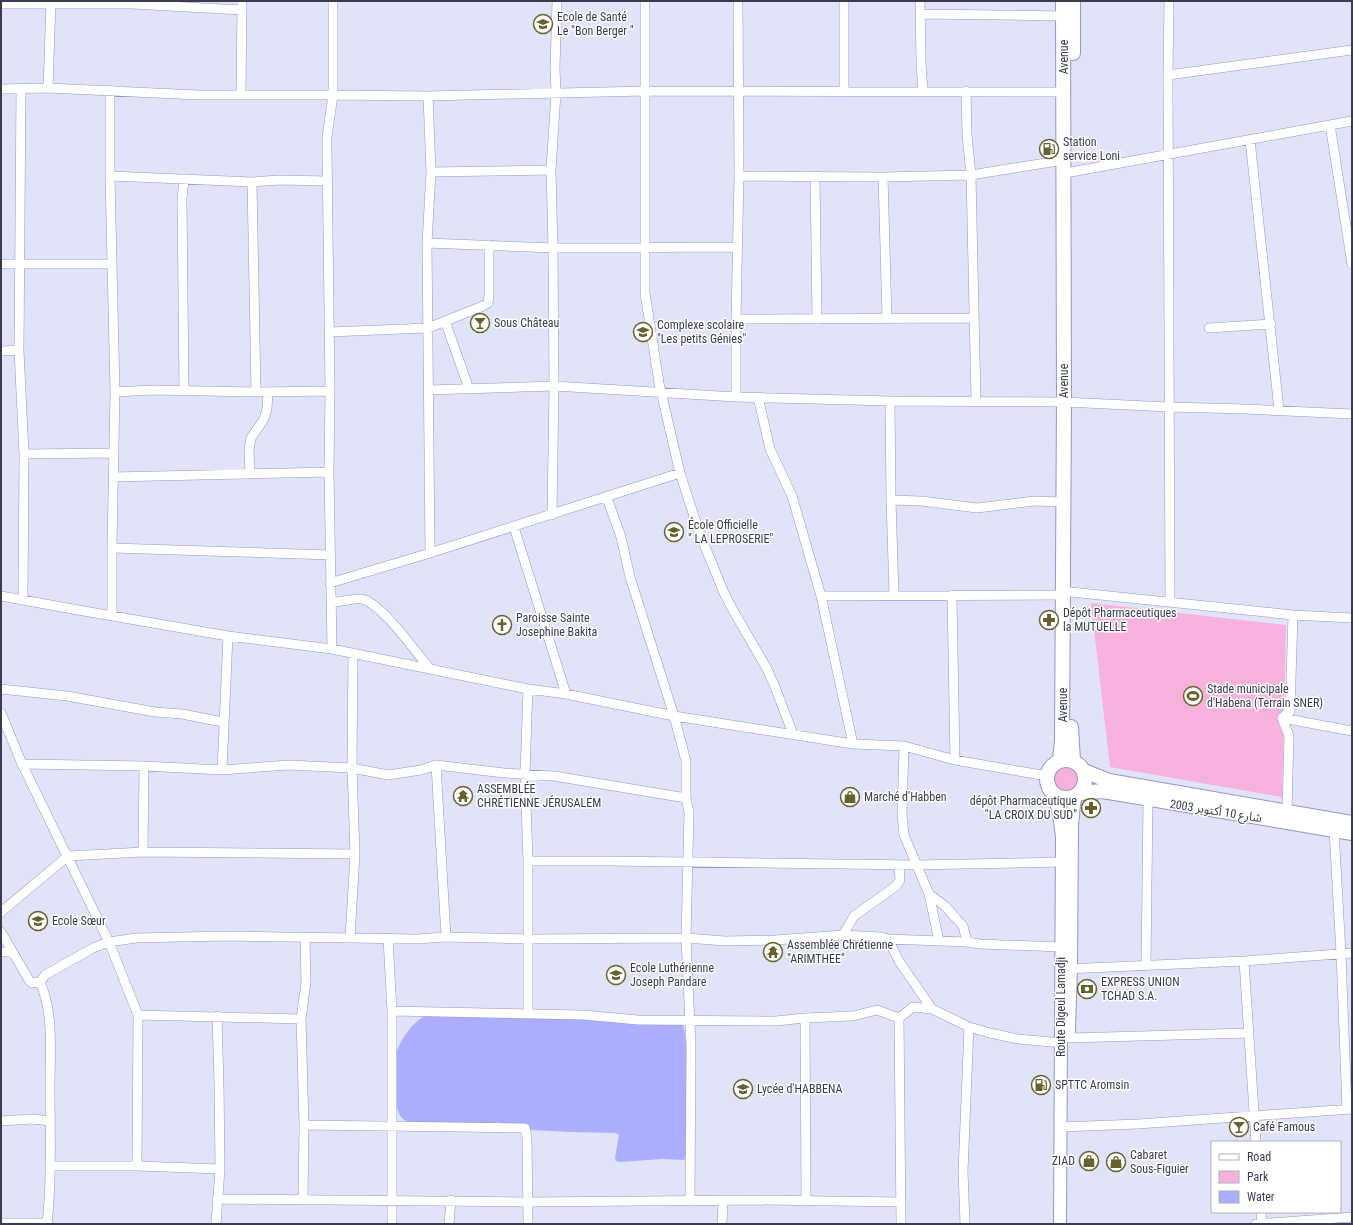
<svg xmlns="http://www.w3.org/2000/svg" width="1353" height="1225" viewBox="0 0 1353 1225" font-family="'Roboto Condensed','Noto Sans Arabic',sans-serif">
	<rect width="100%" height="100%" fill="#e1e3f8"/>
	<path fill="#f6b1dc" d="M1091,603L1286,625L1282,797L1110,767Z
		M1054 778a13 13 0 1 1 26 0a13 13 0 1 1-26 0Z"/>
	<path fill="#abaefe" d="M431,1013L519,1016L682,1025L684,1028L686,1043L687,1154L684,1160L662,1159L620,1162L616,1161L615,1158L619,1135L616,1133L570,1132L532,1130L523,1125L505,1124L497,1122L488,1125L412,1122C410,1122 405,1121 403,1119C391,1109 393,1061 398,1048C405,1032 416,1019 431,1013Z"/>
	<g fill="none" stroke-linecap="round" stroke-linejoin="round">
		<defs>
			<path id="minor" d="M645,1V293L659,383L680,473L699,532L724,593L734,612L766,667L775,687L793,734
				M844,1V91
				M920,1L921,63L923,91
				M1169,1L1168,75L1170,602
				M1,4H132L242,10
				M921,14L1064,16
				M1168,75L1352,50
				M48,88L51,1
				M1,89L48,88L198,95H333L428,96L645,91L1064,92
				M21,89L19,350L24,454L23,599
				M110,90V176L115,392L112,548V616
				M966,91L967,135L971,175L976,401
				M241,95L242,1
				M428,96L431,172L427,243L430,553L680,473
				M1330,125L1352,264
				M1250,140L1279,410
				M431,172L551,170
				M1071,172L1352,121
				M110,176L229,181L252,182L279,180L327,181
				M739,176L883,177L971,175L1064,160
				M815,176L817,319
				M883,177L887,318
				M184,179L182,199L184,391
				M252,182L256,392
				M427,243L553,248L737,247
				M1,264H112
				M736,319L974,318
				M445,321L467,383
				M1209,328L1271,324
				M329,332L428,328L483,306L488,303L489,295V245
				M1,351L19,350
				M428,390L554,386L736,397L890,401L1064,402L1169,407L1245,409L1352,414
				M115,392L152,390L256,392L330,391
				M736,397V319L739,176L738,1
				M758,397L770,449L792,496L821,596L853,744
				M890,401L891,500L894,594
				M24,454L114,453
				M250,474L249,449L251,438L264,419L267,409L268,392
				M113,477L329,472
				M607,498L621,537L630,577L674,716L686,761V798L689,812L686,938L691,1046L690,1201
				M891,500L921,501L977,508L1034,501L1064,502
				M552,515L554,386L553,248L551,170L556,93L555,68L557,1
				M514,527L566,694
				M112,548L331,555
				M330,583L430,553
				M1071,592L1293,615L1352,618
				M952,595L955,760
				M1,596L78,610L228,636L332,649L528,689L566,694L674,716L853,744L904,746L955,760L1047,776
				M821,596L1063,595
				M331,603C339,602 354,598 362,599C381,603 416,652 429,668
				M332,649L329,472L330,391L327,148V137L333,95V1
				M1,689L67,696L155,712L182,714L223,722
				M1,713L22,764L109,942L138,1015L137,1166
				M1282,718L1352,731
				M904,746L902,815L904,835L929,894L945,906L963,926L967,942L979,944L1061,947
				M22,764L144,766L222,770L288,765L352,768L388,775L421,770L436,765L504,773L554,776L686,798
				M436,765L446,937
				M222,770L228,636
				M1287,812L1289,736L1282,718L1290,711L1293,615
				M1334,830L1341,954L1347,1109
				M143,852L144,766
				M528,861H605L916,865L1062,862
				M929,894L939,941
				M1,912L68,856L143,852L355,854
				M1,932L29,980L32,983L40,982
				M843,935L854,916L896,886L900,880L899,865
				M350,938L355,854L352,768L353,653
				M388,938L392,1011V1224
				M888,939L967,942
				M1,952H12
				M1244,961L1256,1142
				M1146,966L1148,799
				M1066,969L1244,961L1352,953
				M40,982L45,975L93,948L109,942L136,938L225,936L417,939L446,937L528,939L686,938L725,941L775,940L843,935L881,937L888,939L899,961L932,1009
				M40,982C54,1014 50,1051 50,1084C50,1131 52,1178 47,1224
				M392,1011L583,1015L638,1020L776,1021L805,1018L853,1016L877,1010L899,1018
				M528,1014V861L525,774L528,689
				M138,1015L301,1019
				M805,1018L806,1201
				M899,1018L901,1224
				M899,1018L913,1007L932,1009L969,1027L990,1033L1018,1039L1062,1043
				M1069,1038L1248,1033
				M1,1121L32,1119L50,1121
				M304,1125L525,1128L527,1138L528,1224
				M1061,1127L1138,1124L1352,1109
				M50,1166H137L220,1169
				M217,1199L529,1202L754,1200L901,1202
				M303,1199L304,1125L301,1019L306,982L305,938
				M1261,1212L1262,1224
				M1,1223H47
				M216,1224L220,1169L219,1084L217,1016
				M449,1224L451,1200
				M722,1224L723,1201
				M965,1224L963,1171L969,1027
				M1256,1224L1352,1217"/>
			<path id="major" d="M1052,792C1059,808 1060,820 1062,837L1060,1224
				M1069,1031L1071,969L1072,826L1074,803L1077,795"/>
			<path id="highway" d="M1073,53V1
				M1071,727L1073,761
				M1047 779a19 19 0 1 1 38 0a19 19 0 1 1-38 0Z
				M1060,761L1062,740L1064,402L1063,1
				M1084,771L1109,781L1352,823
				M1080,793L1102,791L1115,793L1352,833"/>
		</defs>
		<use href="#minor" stroke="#9396c6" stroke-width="10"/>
		<use href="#major" stroke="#9396c6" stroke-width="14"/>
		<use href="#highway" stroke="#9396c6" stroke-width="16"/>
		<use href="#minor" stroke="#fff" stroke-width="9"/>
		<use href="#major" stroke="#fff" stroke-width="12"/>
		<use href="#highway" stroke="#fff" stroke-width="14"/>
	</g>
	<defs>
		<symbol id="school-ring" viewBox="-11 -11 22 22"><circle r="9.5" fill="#fff" stroke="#68612d" stroke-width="1.5"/><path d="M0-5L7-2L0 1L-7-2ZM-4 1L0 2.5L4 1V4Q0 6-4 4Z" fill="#68612d"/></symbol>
		<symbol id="fuel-ring" viewBox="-11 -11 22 22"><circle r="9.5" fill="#fff" stroke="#68612d" stroke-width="1.5"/><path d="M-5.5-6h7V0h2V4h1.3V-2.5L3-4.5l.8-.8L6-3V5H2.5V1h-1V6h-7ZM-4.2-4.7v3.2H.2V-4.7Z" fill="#68612d"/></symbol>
		<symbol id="bar-ring" viewBox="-11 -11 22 22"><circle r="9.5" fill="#fff" stroke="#68612d" stroke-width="1.5"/><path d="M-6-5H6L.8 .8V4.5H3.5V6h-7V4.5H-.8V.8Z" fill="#68612d"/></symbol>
		<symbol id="pharmacy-ring" viewBox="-11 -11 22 22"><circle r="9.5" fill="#fff" stroke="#68612d" stroke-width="1.5"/><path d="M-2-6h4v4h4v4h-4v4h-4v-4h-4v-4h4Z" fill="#68612d"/></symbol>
		<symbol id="church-ring" viewBox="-11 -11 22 22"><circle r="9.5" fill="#fff" stroke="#68612d" stroke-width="1.5"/><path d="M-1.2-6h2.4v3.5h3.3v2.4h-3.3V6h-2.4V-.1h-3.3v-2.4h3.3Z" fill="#68612d"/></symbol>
		<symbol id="stadium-ring" viewBox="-11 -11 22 22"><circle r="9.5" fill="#fff" stroke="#68612d" stroke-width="1.5"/><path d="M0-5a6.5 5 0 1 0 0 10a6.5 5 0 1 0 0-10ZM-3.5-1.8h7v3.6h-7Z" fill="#68612d"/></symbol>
		<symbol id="temple-ring" viewBox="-11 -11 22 22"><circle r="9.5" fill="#fff" stroke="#68612d" stroke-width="1.5"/><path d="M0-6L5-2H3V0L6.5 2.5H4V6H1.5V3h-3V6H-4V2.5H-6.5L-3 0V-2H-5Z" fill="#68612d"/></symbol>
		<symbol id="shop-ring" viewBox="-11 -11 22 22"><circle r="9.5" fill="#fff" stroke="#68612d" stroke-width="1.5"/><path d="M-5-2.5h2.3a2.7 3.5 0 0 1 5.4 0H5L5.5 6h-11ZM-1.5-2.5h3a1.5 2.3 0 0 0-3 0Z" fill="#68612d"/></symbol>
		<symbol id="bank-ring" viewBox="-11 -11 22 22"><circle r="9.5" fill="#fff" stroke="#68612d" stroke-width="1.5"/><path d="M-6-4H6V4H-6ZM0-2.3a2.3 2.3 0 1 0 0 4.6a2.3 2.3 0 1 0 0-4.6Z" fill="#68612d"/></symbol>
	</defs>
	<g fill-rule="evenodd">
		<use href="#school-ring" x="532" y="13" width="22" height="22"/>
		<use href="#fuel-ring" x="1038" y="138" width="22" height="22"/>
		<use href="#bar-ring" x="469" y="312" width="22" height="22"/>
		<use href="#school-ring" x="632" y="321" width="22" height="22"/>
		<use href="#school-ring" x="663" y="521" width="22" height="22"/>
		<use href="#pharmacy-ring" x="1038" y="609" width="22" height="22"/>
		<use href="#church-ring" x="491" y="614" width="22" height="22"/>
		<use href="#stadium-ring" x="1182" y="685" width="22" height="22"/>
		<use href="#temple-ring" x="452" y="785" width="22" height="22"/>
		<use href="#shop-ring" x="839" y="786" width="22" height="22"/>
		<use href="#pharmacy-ring" x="1080" y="797" width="22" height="22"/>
		<use href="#school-ring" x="27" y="910" width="22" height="22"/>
		<use href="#temple-ring" x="762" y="941" width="22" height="22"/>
		<use href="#school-ring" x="605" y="964" width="22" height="22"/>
		<use href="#bank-ring" x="1076" y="978" width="22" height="22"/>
		<use href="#fuel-ring" x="1030" y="1074" width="22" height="22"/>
		<use href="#school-ring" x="732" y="1078" width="22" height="22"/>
		<use href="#bar-ring" x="1228" y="1116" width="22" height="22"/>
		<use href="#shop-ring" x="1078" y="1150" width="22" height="22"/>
		<use href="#shop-ring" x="1105" y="1151" width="22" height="22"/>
	</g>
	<g text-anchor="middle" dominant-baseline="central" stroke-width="3" stroke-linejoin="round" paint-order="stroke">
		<g font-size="12" fill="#3a3b4f" stroke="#fff" text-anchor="start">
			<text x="557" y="17">Ecole de Santé<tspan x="557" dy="14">Le "Bon Berger "</tspan></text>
			<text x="1063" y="142">Station<tspan x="1063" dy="14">service Loni</tspan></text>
			<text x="494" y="323">Sous Château</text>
			<text x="657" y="325">Complexe scolaire<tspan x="657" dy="14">"Les petits Génies"</tspan></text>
			<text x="688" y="525">École Officielle<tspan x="688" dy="14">" LA LEPROSERIE"</tspan></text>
			<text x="1063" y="613">Dépôt Pharmaceutiques<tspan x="1063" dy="14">la MUTUELLE</tspan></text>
			<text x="516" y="618">Paroisse Sainte<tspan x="516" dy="14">Josephine Bakita</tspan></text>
			<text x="1207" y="689">Stade municipale<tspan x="1207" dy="14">d'Habena (Terrain SNER)</tspan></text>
			<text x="477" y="789">ASSEMBLÉE<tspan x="477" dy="14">CHRÉTIENNE JÉRUSALEM</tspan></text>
			<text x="864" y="797">Marché d'Habben</text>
			<text x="1077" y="801" text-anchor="end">dépôt Pharmaceutique<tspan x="1077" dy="14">"LA CROIX DU SUD"</tspan></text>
			<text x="52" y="921">Ecole Sœur</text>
			<text x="787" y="945">Assemblée Chrétienne<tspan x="787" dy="14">"ARIMTHEE"</tspan></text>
			<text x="630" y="968">Ecole Luthérienne<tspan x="630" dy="14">Joseph Pandare</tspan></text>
			<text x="1101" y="982">EXPRESS UNION<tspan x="1101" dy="14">TCHAD S.A.</tspan></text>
			<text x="1055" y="1085">SPTTC Aromsin</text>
			<text x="757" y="1089">Lycée d'HABBENA</text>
			<text x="1253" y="1127">Café Famous</text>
			<text x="1130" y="1155">Cabaret<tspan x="1130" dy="14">Sous-Figuier</tspan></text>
			<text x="1075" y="1161" text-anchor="end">ZIAD</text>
		</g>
		<g font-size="12" fill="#3a3b4f" stroke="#fff">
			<text transform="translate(1064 57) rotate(-90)">Avenue</text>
			<text transform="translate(1064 381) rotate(-90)">Avenue</text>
			<text transform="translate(1063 705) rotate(-90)">Avenue</text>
			<text transform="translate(1216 811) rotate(9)">شارع 10 أكتوبر 2003</text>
			<text transform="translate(1061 1007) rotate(-90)">Route Digeul Lamadji</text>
		</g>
	</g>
	<rect width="1353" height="1225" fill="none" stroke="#3a3b4f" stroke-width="4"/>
	<rect x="1211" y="1141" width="130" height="72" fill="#ffffff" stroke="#b0b1b9"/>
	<rect x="1219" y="1154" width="20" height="6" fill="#ffffff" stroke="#b0b1b9"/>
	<text x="1247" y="1161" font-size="12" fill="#3a3b4f">Road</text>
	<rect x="1219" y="1171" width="20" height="12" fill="#f6b1dc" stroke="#b0b1b9"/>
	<text x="1247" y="1181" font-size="12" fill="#3a3b4f">Park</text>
	<rect x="1219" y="1191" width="20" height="12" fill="#abaefe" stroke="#b0b1b9"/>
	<text x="1247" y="1201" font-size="12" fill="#3a3b4f">Water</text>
</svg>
